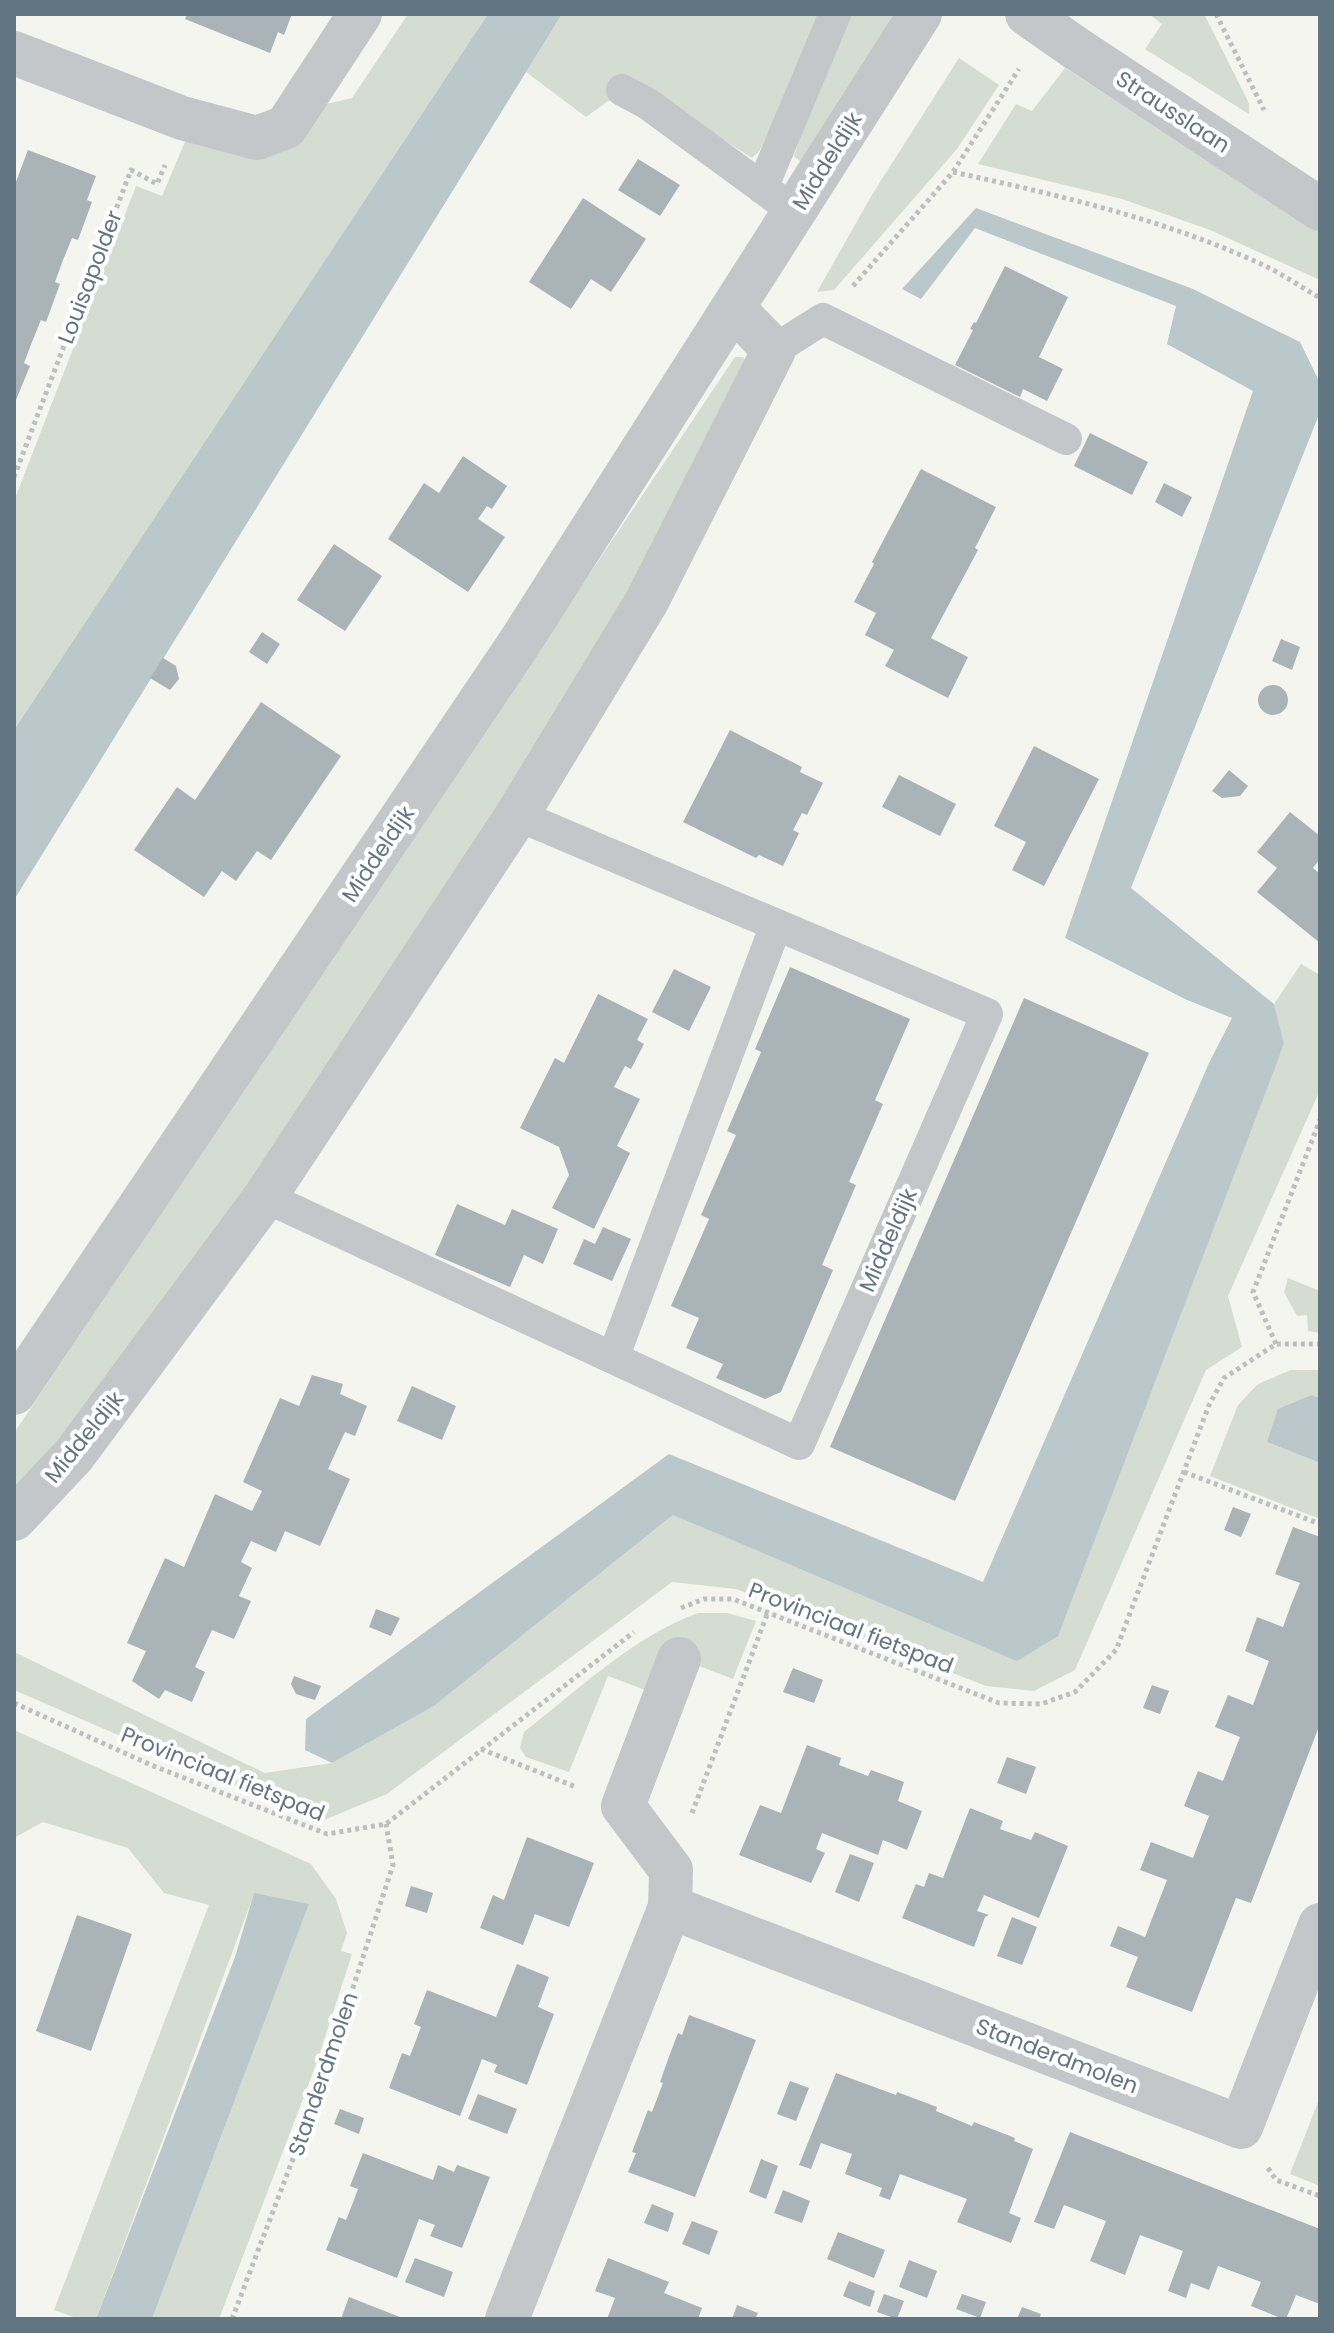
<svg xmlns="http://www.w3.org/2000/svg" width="1334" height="2333" viewBox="0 0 1334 2333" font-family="Poppins,sans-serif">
	<rect width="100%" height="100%" fill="#f5f5f0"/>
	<path fill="#d5dcd1" d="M408,14H488L14,730V501L136,186L162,196L187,137L352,98Z
		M562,14H824L760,150L752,158L649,92L611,99L586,117L526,72Z
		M848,14H897L801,162L794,156L812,98Z
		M1149,14H1204L1249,103V114L1145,49L1162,24Z
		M959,58L999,85L957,149L834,290L817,292L873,193Z
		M1065,68L1320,231V280L1210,230L1122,199L978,164L1016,104L1032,111Z
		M735,357H743L749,364L627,609L302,1120L14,1506V1433Z
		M1301,964L1320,975V1090L1228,1296L1242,1347L1206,1370L1075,1670L1034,1691L986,1686L736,1589L672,1582L387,1794L319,1822L14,1690V1652L265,1773L332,1763L434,1706L673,1515L1017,1660L1284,1045L1274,1004Z
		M1288,1278L1320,1291V1333L1308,1331L1307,1315L1297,1316L1284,1292Z
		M1291,1370H1320V1398L1312,1395L1267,1442L1320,1463V1519L1210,1476L1238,1405L1258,1384Z
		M698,1613H727L756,1621L733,1679L660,1651L645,1690L608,1676L569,1772L526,1757L520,1748L524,1732C578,1690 634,1636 698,1613Z
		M14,1730L311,1864L336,1899L347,1933L341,1951L352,1954L317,2062L219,2319H152L309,1904L254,1894L96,2319H79L54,2310L209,1905L164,1893L128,1848L43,1822L14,1838Z
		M1320,2097V2186L1290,2174Z"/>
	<path fill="#bac7cb" d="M488,14H562L14,900V730Z
		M976,208L1193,289L1300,342L1320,383V412L1131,888L1274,1004L1284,1044L1058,1636L1017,1661L673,1515L434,1706L332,1763L305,1750L306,1719L669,1454L983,1582L1209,1063L1232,1018L1187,1000L1065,938L1253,391L1167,344L1176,306L975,228L921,299L902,289Z
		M1312,1395L1320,1398V1463L1267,1442L1278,1409Z
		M254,1893L309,1904L152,2319H96L235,1957Z"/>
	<path fill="#aab3b7" d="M187,14H292L284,35L278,32L270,53L185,19Z
		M28,150L96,176L87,200L92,202L78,240L72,238L63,260L55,282L60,284L46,322L41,320L32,342L24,363L30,366L14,405V187Z
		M638,159L680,185L660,216L618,190Z
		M583,198L646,239L611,292L591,279L571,309L529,282Z
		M1005,266L1068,297L1039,357L1063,369L1047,401L1023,389L1020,397L955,365L973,330L970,329L974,322L976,323Z
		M1090,433L1148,462L1132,495L1074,466Z
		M463,456L507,486L492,509L487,506L478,519L505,537L468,592L388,539L424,483L439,493Z
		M921,469L996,507L975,548L978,550L931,638L968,657L948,698L885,666L894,650L865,635L876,613L854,602L874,564L872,562Z
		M1164,483L1192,497L1182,517L1155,502Z
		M334,544L382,576L345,631L297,600Z
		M262,632L280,644L267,664L249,652Z
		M1281,639L1300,647L1292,670L1272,661Z
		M163,658L176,666L179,679L170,690L150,678Z
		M1258 700a15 15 0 1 1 30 0a15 15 0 1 1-30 0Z
		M261,702L341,756L271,860L257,851L236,881L222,871L204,897L134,850L177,787L195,800Z
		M730,730L802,767L800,772L823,783L807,815L802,813L793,830L799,833L783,866L759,855L756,858L683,822Z
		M1034,746L1099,779L1044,886L1012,870L1026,842L994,826Z
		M1229,770L1248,786L1240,796L1222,798L1212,791Z
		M899,775L956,804L940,836L882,807Z
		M1290,812L1320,836V859L1313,868L1320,874V943L1257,892L1277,868L1257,852Z
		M790,967L910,1019L875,1100L883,1104L849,1182L856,1185L822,1265L833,1270L781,1392L765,1399L716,1378L723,1364L686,1348L699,1318L671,1306L709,1219L701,1215L736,1135L727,1131L761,1052L755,1049Z
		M674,969L711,987L689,1031L652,1012Z
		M598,994L648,1019L637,1040L644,1044L631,1069L625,1066L614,1087L640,1099L617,1146L630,1153L594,1229L552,1208L569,1175L559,1147L520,1128L555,1058L564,1063Z
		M1024,998L1149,1053L955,1501L830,1447Z
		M457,1204L505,1225L512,1209L558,1229L543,1264L524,1255L510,1287L435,1255Z
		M603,1227L631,1239L612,1281L573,1264L584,1239L595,1244Z
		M312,1375L343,1384L340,1394L367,1406L355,1436L345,1432L328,1469L350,1479L320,1546L285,1531L276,1552L251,1541L241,1562L252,1568L239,1596L251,1601L234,1639L212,1630L195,1667L205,1672L192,1702L165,1690L159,1699L132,1681L146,1651L127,1643L165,1558L184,1567L215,1494L252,1511L262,1491L243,1482L280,1398L299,1406Z
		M412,1386L456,1406L442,1440L397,1421Z
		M1233,1507L1251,1514L1241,1537L1224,1530Z
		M1293,1527L1320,1537V1724L1251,1903L1236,1898L1192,2012L1126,1987L1138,1957L1110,1946L1118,1926L1145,1937L1167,1880L1140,1870L1151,1842L1193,1858L1209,1816L1184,1806L1198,1771L1223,1781L1240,1737L1215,1727L1228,1695L1253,1705L1269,1661L1245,1651L1257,1617L1283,1627L1291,1605L1300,1583L1275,1574Z
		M376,1609L400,1618L391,1636L369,1627Z
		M793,1668L823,1680L814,1703L783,1692Z
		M294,1676L321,1686L315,1700L296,1694L291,1684Z
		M1152,1685L1169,1691L1160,1714L1143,1708Z
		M807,1745L841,1758L839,1765L855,1771L868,1776L871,1770L904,1782L898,1801L922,1811L907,1850L883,1840L878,1855L822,1833L816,1849L825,1853L811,1883L739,1855L760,1805L781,1813Z
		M1007,1757L1036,1767L1026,1794L997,1783Z
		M970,1808L1003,1821L1000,1829L1031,1840L1035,1832L1068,1846L1039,1918L984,1895L977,1911L989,1915L985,1917L974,1947L902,1918L916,1884L924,1887L929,1873L943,1878Z
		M527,1837L594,1863L569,1927L535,1914L523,1945L480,1928L493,1895L504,1900Z
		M850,1854L874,1863L859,1902L835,1892Z
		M411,1886L433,1893L427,1913L405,1906Z
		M77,1915L132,1934L91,2051L36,2031Z
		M1012,1917L1037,1927L1022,1965L997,1956Z
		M517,1964L549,1977L538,2007L554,2014L527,2085L494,2072L497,2065L482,2059L460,2116L389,2088L402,2053L410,2056L421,2027L414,2024L427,1990L496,2017Z
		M689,2015L756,2040L695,2197L628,2172L636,2153L632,2152L648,2110L652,2112L663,2083L660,2082L670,2054L678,2033L682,2035Z
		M836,2073L896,2095L897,2092L937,2107L936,2111L972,2126L974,2122L1015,2138L1014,2141L1033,2149L1009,2213L1021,2218L1011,2243L957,2222L967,2199L900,2174L890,2200L879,2196L882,2188L845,2174L852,2154L821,2143L811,2169L799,2165Z
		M790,2081L809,2088L796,2121L777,2114Z
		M478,2094L517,2109L507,2134L468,2119Z
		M340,2109L364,2118L359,2134L334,2124Z
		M1070,2132L1320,2229V2304L1296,2295L1286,2319H1283L1251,2306L1261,2282L1218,2266L1209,2290L1191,2283L1186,2298L1168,2291L1183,2251L1140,2235L1125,2275L1090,2261L1106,2221L1064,2205L1054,2229L1034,2222Z
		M363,2153L433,2180L438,2165L454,2172L457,2165L490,2177L462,2248L430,2236L435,2225L419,2219L397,2278L326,2250L339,2217L346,2220L352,2205L358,2189L350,2186Z
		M761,2159L778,2166L766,2199L749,2192Z
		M783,2190L810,2201L802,2223L774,2213Z
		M652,2204L674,2213L668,2232L644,2223Z
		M692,2221L718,2231L709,2255L682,2244Z
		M838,2232L885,2250L874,2278L827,2259Z
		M415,2258L453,2272L444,2297L405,2282Z
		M608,2258L669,2282L664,2293L702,2308L698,2319H607L615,2298L595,2291Z
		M909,2260L937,2271L927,2298L899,2287Z
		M849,2281L875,2291L870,2307L843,2296Z
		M884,2294L904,2301L897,2319L877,2312Z
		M962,2294L986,2302L980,2318L956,2309Z
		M349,2297L405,2319H341Z
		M737,2305L758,2313L755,2319H732Z
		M1022,2307L1041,2314L1039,2319H1017Z"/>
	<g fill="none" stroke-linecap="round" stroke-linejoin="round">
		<path stroke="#bdbfc1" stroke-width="5" stroke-dasharray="4 4" stroke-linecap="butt" d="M1216,14L1264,110
			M953,172C1058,195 1163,219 1261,264C1281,273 1301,287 1320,298
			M853,286L953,172L1019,69
			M14,477L131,170L157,184L165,165
			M1276,1344L1253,1292L1320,1120
			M1184,1472L1320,1524
			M681,1608L704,1599H733L999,1703L1041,1704L1075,1692L1116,1650L1209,1405L1224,1378L1276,1344H1320
			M14,1703L151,1765L327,1834L386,1824L634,1632
			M481,1749L576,1787
			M692,1813L768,1612
			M1268,2168L1276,2180L1320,2196
			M232,2319L323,2080L393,1865L386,1824"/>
		<path stroke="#c4c7ca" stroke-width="32" d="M622,90L648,104L794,211
			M762,188L835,14
			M774,350L823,319L1066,439
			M265,1197L799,1444L987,1014L517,815
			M613,1358L776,925"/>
		<path stroke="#c4c7ca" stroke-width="44" d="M1077,49L1320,209
			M14,53L182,118L257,138L286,127L360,14
			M14,1393L520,642L920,14
			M14,1519L74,1455L265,1197L517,815L647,601L774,350L734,309
			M670,1907L671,1870L623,1806L679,1659
			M507,2319L670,1907L1241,2127L1320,1925"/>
		<path stroke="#c4c7ca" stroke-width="44" d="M1027,14L1077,49"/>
	</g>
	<g text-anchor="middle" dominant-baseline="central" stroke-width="8" stroke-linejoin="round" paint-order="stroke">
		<g font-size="22" fill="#627583" stroke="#fff">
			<text transform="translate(1173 112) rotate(33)">Strausslaan</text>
			<text transform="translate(827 161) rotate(-58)">Middeldijk</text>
			<text transform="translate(90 277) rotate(-69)">Louisapolder</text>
			<text transform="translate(378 854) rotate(-56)">Middeldijk</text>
			<text transform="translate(888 1240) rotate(-66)">Middeldijk</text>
			<text transform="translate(84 1437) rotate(-51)">Middeldijk</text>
			<text transform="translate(851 1628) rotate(21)">Provinciaal fietspad</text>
			<text transform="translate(223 1774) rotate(22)">Provinciaal fietspad</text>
			<text transform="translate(1057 2056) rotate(21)">Standerdmolen</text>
			<text transform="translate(323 2074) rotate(-71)">Standerdmolen</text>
		</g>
	</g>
	<rect width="1334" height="2333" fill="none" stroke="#627583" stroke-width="32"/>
</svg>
